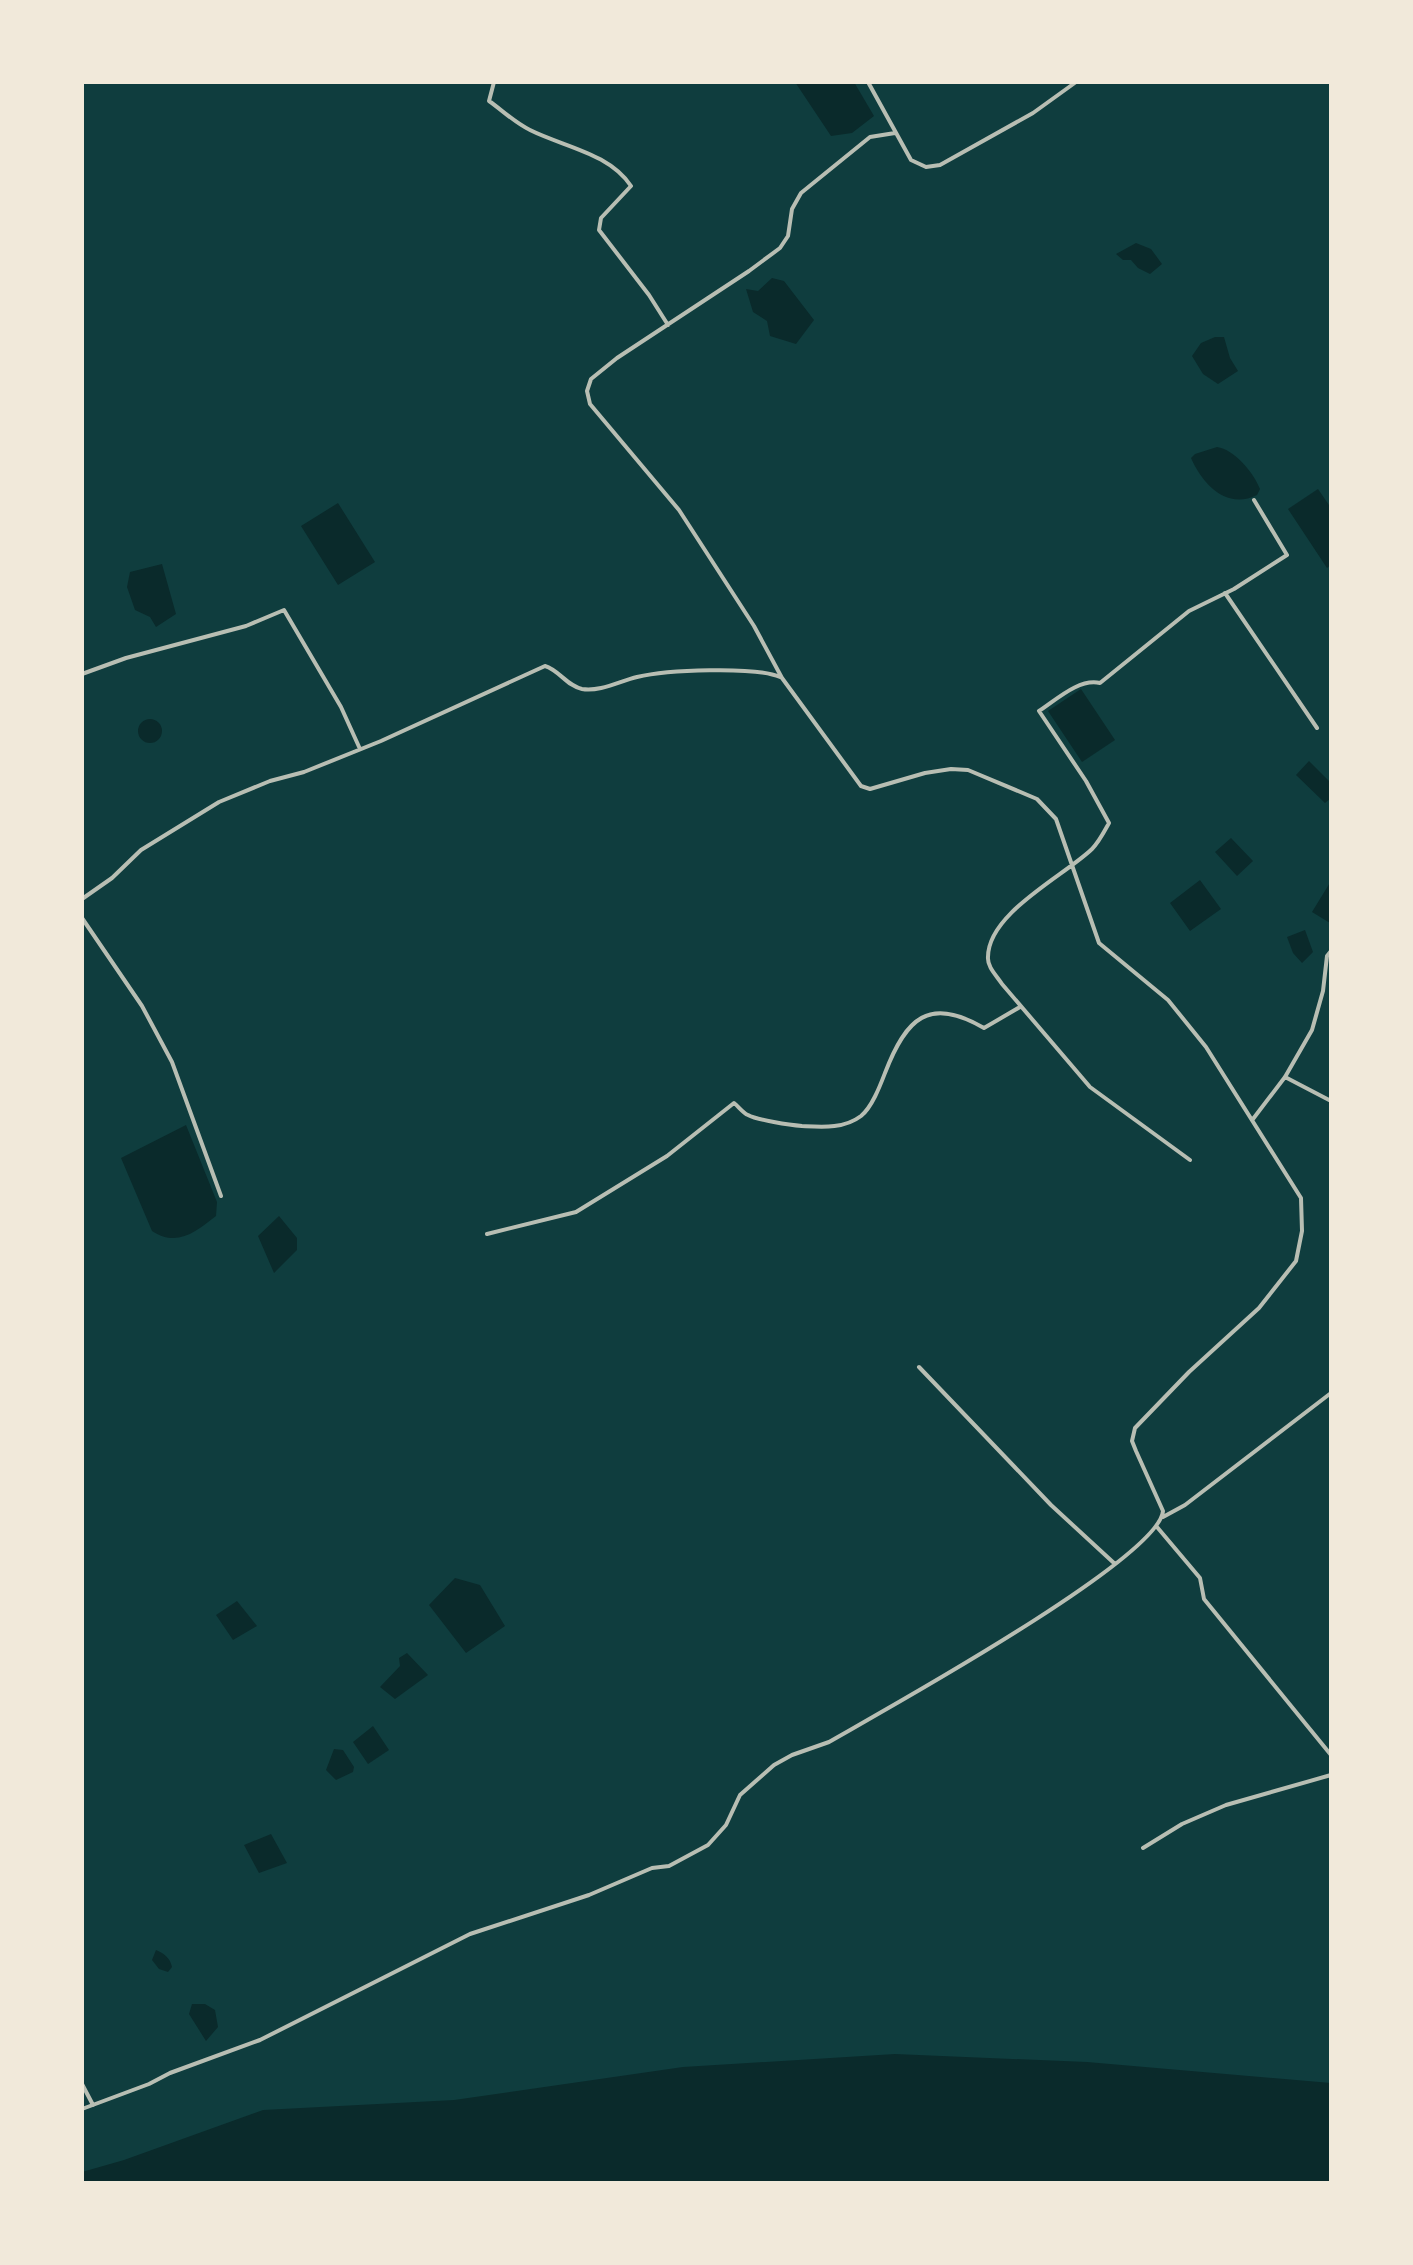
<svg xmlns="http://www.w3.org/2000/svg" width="1413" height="2265" viewBox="0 0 1413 2265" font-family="Barlow,sans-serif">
	<rect width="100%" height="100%" fill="#0f3d3e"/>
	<path fill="#0a2a2b" d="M795,82H854L874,116L852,133L831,136Z
		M1136,243L1151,249L1162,264L1150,274L1138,268L1131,260H1123L1116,254Z
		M772,278L784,281L814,320L796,344L770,336L767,321L753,312L746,289L758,291Z
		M1215,337H1224L1230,358L1238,371L1218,384L1203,374L1192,356L1201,343Z
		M1217,447C1234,449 1254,473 1260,489L1257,495C1227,510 1203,485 1191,458L1195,454Z
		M1318,489L1331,508V565L1327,568L1288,509Z
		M338,503L375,562L338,585L301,526Z
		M162,564L176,614L156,627L150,617L135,610L127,587L130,572Z
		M1081,689L1115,740L1082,762L1048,711Z
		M138 731a12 12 0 1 1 24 0a12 12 0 1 1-24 0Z
		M1309,761L1331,783V798L1325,803L1296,775Z
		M1231,838L1253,861L1237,876L1215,852Z
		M1200,880L1221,909L1190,931L1170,903Z
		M1331,881V922L1330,923L1312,912Z
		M1305,930L1313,952L1302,963L1293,953L1287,937Z
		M186,1125L217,1202L216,1216C196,1231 178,1248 152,1231L121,1158Z
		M279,1216L297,1238V1250L274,1273L258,1236Z
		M455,1578L480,1585L505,1626L466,1653L429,1605Z
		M237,1601L257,1626L233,1640L216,1615Z
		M407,1653L428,1675L395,1699L380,1687L400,1666L399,1658Z
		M373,1726L389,1750L368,1764L353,1742Z
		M334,1749L343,1750L354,1767L353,1772L336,1780L326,1770Z
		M271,1834L287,1863L259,1873L244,1845Z
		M156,1950C165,1954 170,1958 172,1967L168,1972L159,1969L152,1960Z
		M192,2004H205L215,2010L218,2027L206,2041L189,2014Z
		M895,2054L1087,2062L1331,2083V2183H82V2172L124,2160L263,2110L454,2100L683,2067Z"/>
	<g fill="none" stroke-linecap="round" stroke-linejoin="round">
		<path stroke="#b8beb3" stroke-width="4" d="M494,82L489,101C502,110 515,123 530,130C564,147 609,153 631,186L601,218L599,230L649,295L668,325
			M868,82L911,160L926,167L940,165L1033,113L1076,82
			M1225,593L1317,728
			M82,674L126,658L246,626L284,610L341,707L360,749
			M82,899L112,878L141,850L219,802L270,781L304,772L381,741L545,666C559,670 567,686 582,689C600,692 620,681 637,677C666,670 754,666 780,677
			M82,918L142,1006L172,1062L221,1196
			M1285,1077L1331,1101
			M1253,1119L1285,1077L1312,1030L1323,991L1327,956L1331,951
			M1190,1160L1090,1087L1002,984C997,976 987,967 988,957C988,913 1064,876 1092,849C1099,842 1104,832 1109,823L1086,781L1039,711C1056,700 1079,678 1100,683L1189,611L1234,589L1287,555L1254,500
			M487,1234L576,1212L667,1156L734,1103C738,1106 743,1113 748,1115C757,1120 790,1125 802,1126C822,1127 844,1129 861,1116C872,1107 880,1086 885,1073C906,1018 929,996 984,1028L1020,1007
			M919,1367L1051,1505L1115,1564
			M1163,1517L1185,1505L1331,1393
			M1157,1527L1200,1578L1204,1599L1331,1755
			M1143,1848L1182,1824L1226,1805L1331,1775
			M82,2084L93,2105
			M82,2109L149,2084L170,2073L260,2040L470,1934L589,1895L652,1868L669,1866L708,1845L726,1825L740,1795L774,1765L792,1755L829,1742C881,1712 1159,1559 1163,1511L1136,1451L1132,1441L1135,1428L1189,1372L1259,1308L1296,1261L1302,1231L1301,1198L1206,1047L1168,1000L1099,943L1056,819L1037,799L968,770L951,769L925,773L870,789L861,786L782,678L754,626L679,510L590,404L587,391L591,379L617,358L749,271L780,248L788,236L792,209L801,193L870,137L895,133"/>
	</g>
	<rect width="1413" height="2265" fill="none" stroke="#f1e9da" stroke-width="168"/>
</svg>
